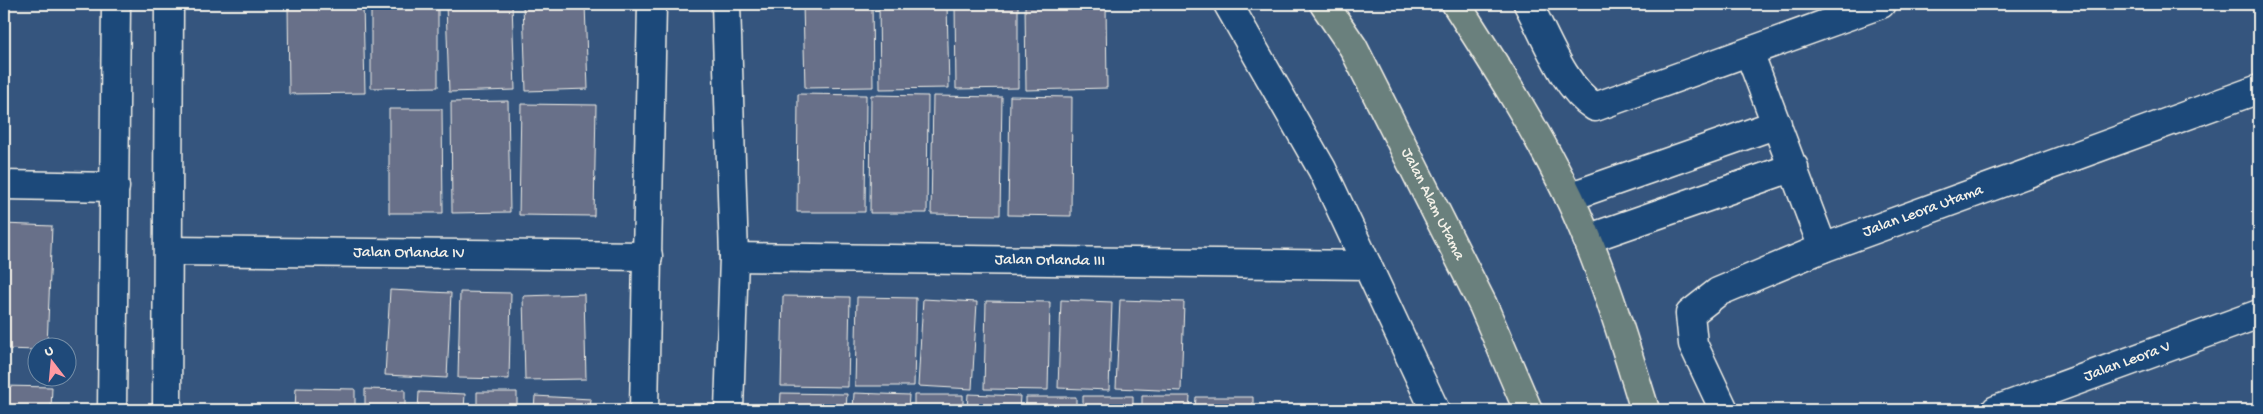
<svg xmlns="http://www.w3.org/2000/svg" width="2263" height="414" viewBox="0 0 2263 414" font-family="'Gochi Hand',sans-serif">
	<rect width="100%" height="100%" fill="#35557e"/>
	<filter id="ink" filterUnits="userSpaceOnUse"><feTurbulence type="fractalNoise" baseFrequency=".02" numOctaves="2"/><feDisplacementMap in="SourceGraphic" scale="10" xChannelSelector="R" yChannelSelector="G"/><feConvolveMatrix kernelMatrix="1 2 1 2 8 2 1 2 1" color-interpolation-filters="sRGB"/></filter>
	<g filter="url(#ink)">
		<path fill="#676f89" stroke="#f4f1e8" d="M288,4H363L365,93L289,94Z
			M371,4H438V87L371,88Z
			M446,4H512L515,90L449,92Z
			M523,4H585L588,89L526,91Z
			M803,4H872L873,87L805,88Z
			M879,4H947L949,88L880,89Z
			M955,4H1018V88L956,89Z
			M1025,4H1106L1107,88L1026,90Z
			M798,94L866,95L865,212H797Z
			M871,95L928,96L927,213H870Z
			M933,96L1002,97L1000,215L931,214Z
			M1010,96L1072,97L1071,216L1008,215Z
			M508,101L510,212L452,213L451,102Z
			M521,104L596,105L594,216L519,215Z
			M389,109H442L443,213H389Z
			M4,224L52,226L47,346H38V350L4,349Z
			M390,290L451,293L447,378L385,375Z
			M460,292L511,293L509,379L458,378Z
			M584,294L586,379L525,380L523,296Z
			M783,296L850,297L848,387L781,386Z
			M857,297L916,298L914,386H855Z
			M923,299L977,302L972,389L918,386Z
			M1061,300L1112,302L1109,390L1058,388Z
			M1120,300L1184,302L1181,391L1116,388Z
			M986,301L1050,302L1048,390L984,389Z
			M4,386L52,387L51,410H4Z
			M296,388L355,389V410H295Z
			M365,389L405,390V410H365Z
			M419,392L465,394L464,410H418Z
			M477,392H517V410H477Z
			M781,393L847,394L846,410H780Z
			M854,393L909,395L908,410H853Z
			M968,394L1020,396L1019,410H967Z
			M914,395H963V410H914Z
			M535,396L591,399L590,410H534Z
			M1083,396H1133V410H1083Z
			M1142,396H1190L1189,410H1142Z
			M1026,397H1076V410H1026Z
			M1196,397H1253V410H1195Z"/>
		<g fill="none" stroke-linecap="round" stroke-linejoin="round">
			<defs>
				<g id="minor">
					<path d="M726,4L734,257L729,410"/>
					<path d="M1228,4L1322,169L1435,410"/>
					<path d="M1528,4C1546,37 1563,87 1595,107L1881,4"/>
					<path d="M1749,52L1823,248"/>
					<path d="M4,185L115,187"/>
					<path d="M1569,197L1777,124"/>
					<path d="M1587,239L1794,167"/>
					<path id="s1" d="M169,251L648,256"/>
					<path id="s2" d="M734,257L1367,265"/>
					<path d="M112,410L116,4"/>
					<path d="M167,410L169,4"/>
					<path d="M644,410L652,4"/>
					<path id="s3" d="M1724,410L1693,344L1690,314L1718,292L1823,248L2259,89"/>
					<path id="s4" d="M1996,410L2259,314"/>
				</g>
				<g id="major">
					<path id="s5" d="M1324,4L1353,47L1483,305L1528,410"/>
					<path d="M1456,4C1496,66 1536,129 1569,197C1601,264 1623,338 1645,410"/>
				</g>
			</defs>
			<use href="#minor" stroke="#f4f1e8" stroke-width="31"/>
			<use href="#major" stroke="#f4f1e8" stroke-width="31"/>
			<use href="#minor" stroke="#1f4a7a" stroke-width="28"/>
			<use href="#major" stroke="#6a807d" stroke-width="28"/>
		</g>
	</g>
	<g text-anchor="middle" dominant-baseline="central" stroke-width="5" stroke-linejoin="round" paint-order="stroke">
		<g font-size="16" fill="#f4f1e8" stroke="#1f4a7a">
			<text stroke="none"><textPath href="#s5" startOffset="228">Jalan Alam Utama</textPath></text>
			<text stroke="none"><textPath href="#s3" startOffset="359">Jalan Leora Utama</textPath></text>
			<text stroke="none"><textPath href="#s1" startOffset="240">Jalan Orlanda IV</textPath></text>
			<text stroke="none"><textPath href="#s2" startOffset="316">Jalan Orlanda III</textPath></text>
			<text stroke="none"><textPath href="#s4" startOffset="140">Jalan Leora V</textPath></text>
		</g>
	</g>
	<rect width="2263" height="414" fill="none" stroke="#1f4a7a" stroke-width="20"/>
	<rect x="10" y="10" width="2243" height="394" fill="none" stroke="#f4f1e8" stroke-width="2" filter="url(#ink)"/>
	<g transform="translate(52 362) rotate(344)"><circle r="24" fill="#1f4a7a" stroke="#748da6"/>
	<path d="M0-4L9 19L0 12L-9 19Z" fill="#ff9aa2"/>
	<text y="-8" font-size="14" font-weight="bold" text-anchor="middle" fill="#f4f1e8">U</text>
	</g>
</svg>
